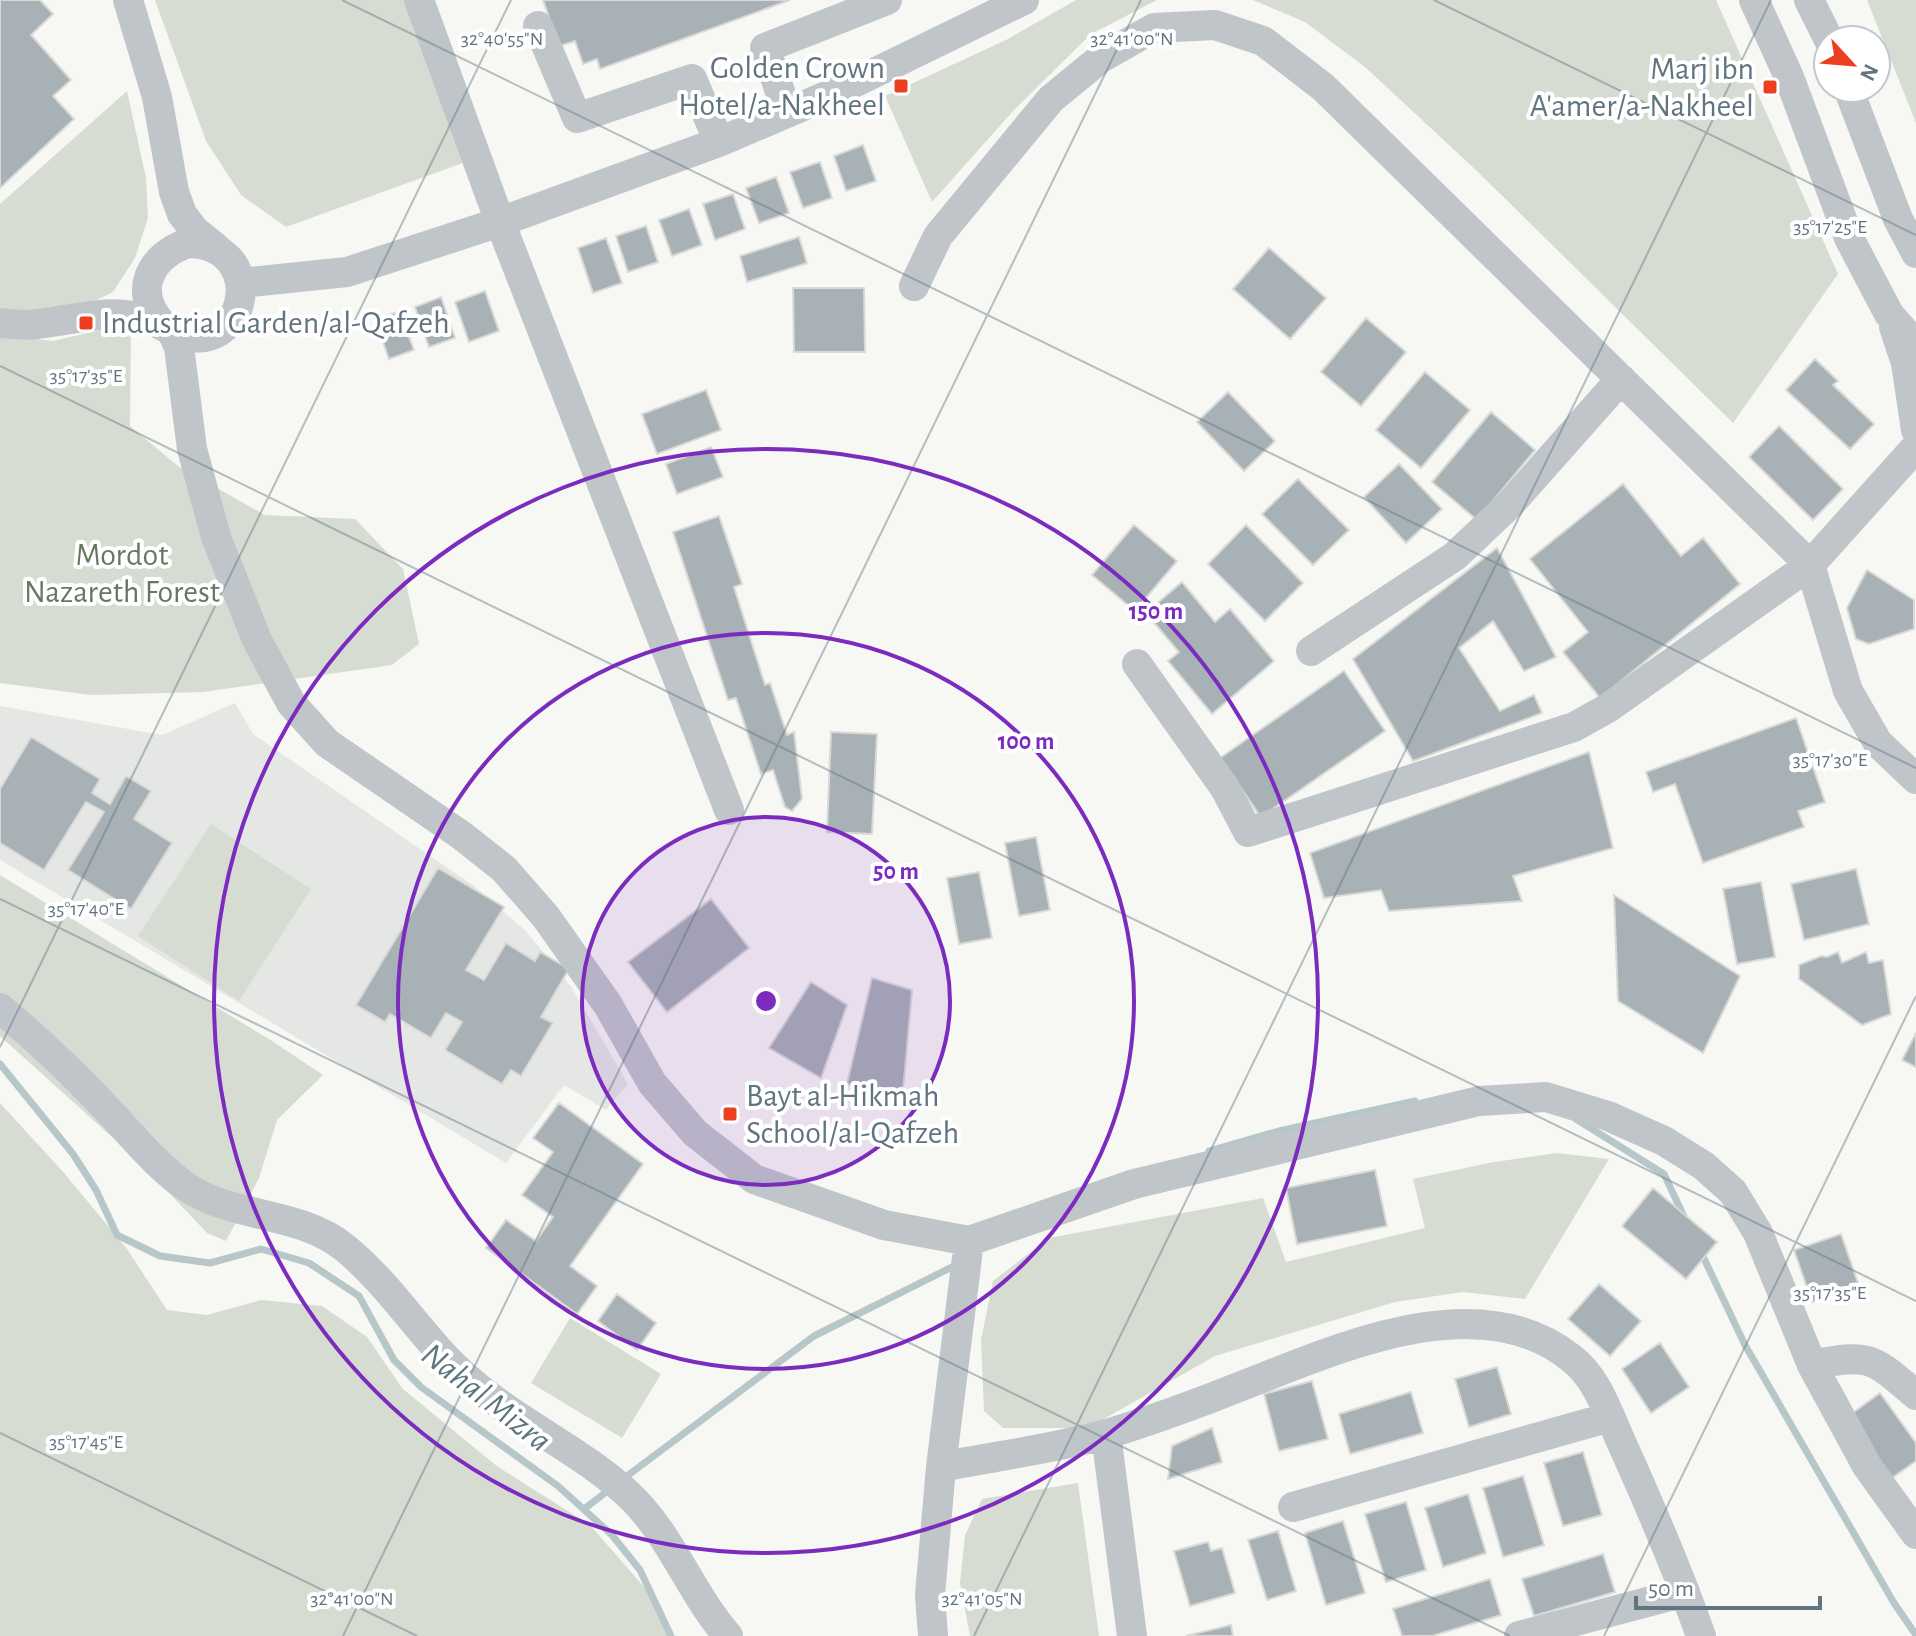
<svg xmlns="http://www.w3.org/2000/svg" width="1916" height="1636" viewBox="0 0 1916 1636" font-family="'Alegreya Sans',sans-serif">
	<rect width="100%" height="100%" fill="#f7f7f4"/>
	<path fill="#e5e7e5" d="M235,703L253,734L474,886L526,931L572,988L628,1084L606,1110L564,1085L506,1163L0,860V706L162,735Z"/>
	<path fill="#d7dcd3" d="M155,0H417L471,160L286,227L241,195L206,141Z
		M1076,0H1157L1091,34L1014,110L932,202L885,96L1006,40Z
		M1253,0H1716L1838,274L1733,423L1477,171L1365,67L1305,22Z
		M1867,0H1916V123Z
		M127,91L146,178L148,218L135,258L113,292L82,307L28,314L0,308V204Z
		M131,323L130,426L178,466L265,515L355,519L403,569L419,644L392,665L203,692L91,695L0,683V334L53,341Z
		M211,824L311,889L239,1001L138,936Z
		M0,875L272,1041L323,1075L277,1120L259,1178L226,1241L207,1233L143,1165L0,1036Z
		M0,1103L65,1174L127,1249L167,1310L207,1315L261,1300L322,1306L367,1337L403,1389L498,1467L590,1525L645,1588L673,1636H0Z
		M1557,1153L1609,1159L1525,1299L1463,1292L1395,1302L1215,1356L1088,1428H1003L984,1411L981,1340L993,1281L1049,1238L1263,1198L1286,1262L1425,1228L1413,1179L1494,1162Z
		M570,1318L661,1374L622,1438L531,1383Z
		M1078,1483L1099,1636H970L960,1583L965,1535L982,1499Z"/>
	<g fill="none" stroke-linecap="round" stroke-linejoin="round">
		<path stroke="#b6c6c9" stroke-width="7" d="M0,1064L73,1154L96,1190L117,1235L160,1256L210,1263L261,1249L309,1263L359,1296L394,1360L421,1387L558,1486L612,1535L640,1570L671,1636
			M1576,1119L1664,1174L1686,1221
			M1209,1151L1279,1131L1415,1101
			M1700,1250L1745,1345L1894,1603L1916,1635
			M623,1479L814,1336L958,1264
			M584,1509L610,1489"/>
	</g>
	<path fill="#a7b1b6" stroke="#d9d9d6" stroke-width="2" d="M0,0H40L53,14L31,35L71,80L53,96L74,119L0,188Z
		M543,0H790L600,69L597,59L583,64L575,41L559,46Z
		M863,145L876,181L846,191L834,156Z
		M820,162L832,198L803,208L790,172Z
		M776,177L789,213L759,223L746,188Z
		M733,194L745,229L715,240L703,204Z
		M689,209L702,245L672,256L659,220Z
		M646,226L658,262L628,272L616,236Z
		M799,237L807,263L747,282L740,256Z
		M606,238L622,283L593,293L578,248Z
		M1269,248L1326,298L1290,339L1233,289Z
		M793,288H864L865,352H794Z
		M485,291L499,331L469,342L455,302Z
		M441,297L455,338L429,347L415,307Z
		M399,311L414,350L389,359L375,320Z
		M1366,318L1406,352L1361,406L1321,372Z
		M1815,359L1838,381L1833,385L1874,424L1850,449L1786,390Z
		M1425,372L1470,410L1421,468L1376,430Z
		M706,390L721,430L657,454L642,414Z
		M1228,392L1275,441L1244,471L1197,422Z
		M1491,412L1535,450L1477,520L1432,482Z
		M1779,426L1843,489L1813,520L1749,457Z
		M711,447L723,477L677,494L666,464Z
		M1399,464L1442,509L1406,543L1364,497Z
		M1298,479L1349,530L1313,565L1262,514Z
		M1623,484L1681,556L1703,538L1740,584L1600,698L1563,652L1588,632L1530,559Z
		M719,516L742,584L734,587L765,685L770,683L787,735L794,732L802,799L792,811L785,807L773,770L761,774L736,698L728,700L673,532Z
		M1134,525L1177,561L1135,611L1092,575Z
		M1246,525L1303,583L1265,621L1208,564Z
		M1497,548L1556,657L1524,671L1493,621L1459,648L1500,711L1534,695L1542,713L1413,761L1353,659Z
		M1867,570L1914,600V629L1869,644L1856,639L1847,608Z
		M1182,582L1215,622L1230,609L1274,661L1212,714L1168,661L1179,652L1146,613Z
		M1344,671L1385,731L1261,817L1220,758Z
		M1796,718L1825,802L1798,811L1804,827L1703,863L1675,784L1653,792L1646,772Z
		M831,732L877,734L872,834L827,832Z
		M31,737L100,779L92,793L110,804L126,776L151,791L134,819L172,843L131,909L68,870L104,812L86,802L44,870L0,843V789Z
		M1589,752L1613,848L1513,876L1522,901L1389,911L1381,890L1324,898L1310,853Z
		M1036,837L1050,910L1019,916L1005,843Z
		M438,868L504,907L466,970L484,980L506,943L535,961L540,952L569,969L541,1017L553,1023L521,1076L511,1070L502,1084L445,1050L462,1022L446,1013L431,1038L390,1014L385,1022L356,1005Z
		M1856,869L1869,924L1804,940L1791,884Z
		M979,872L992,938L959,944L947,878Z
		M1761,882L1775,957L1737,964L1723,889Z
		M1614,895L1740,976L1703,1053L1618,1001Z
		M711,899L749,948L667,1012L628,962Z
		M1838,952L1842,963L1866,952L1869,963L1883,960L1891,1014L1862,1025L1799,979V965L1821,956L1827,957Z
		M872,978L912,990L902,1101L847,1084Z
		M811,982L847,1005L821,1078L769,1048Z
		M1916,1033V1067L1902,1060Z
		M559,1103L643,1164L570,1266L597,1286L577,1314L486,1248L506,1220L536,1241L553,1217L522,1195L553,1152L533,1138Z
		M1375,1170L1387,1226L1297,1244L1286,1188Z
		M1653,1188L1717,1242L1686,1279L1622,1226Z
		M1841,1234L1859,1286L1812,1302L1794,1250Z
		M1599,1284L1641,1321L1610,1356L1568,1319Z
		M617,1294L656,1323L637,1350L598,1321Z
		M1660,1343L1689,1387L1651,1413L1622,1369Z
		M1497,1367L1511,1414L1469,1427L1455,1379Z
		M1312,1381L1328,1439L1279,1451L1264,1394Z
		M1411,1392L1423,1433L1350,1454L1339,1414Z
		M1880,1393L1916,1443V1461L1889,1480L1846,1418Z
		M1212,1428L1222,1462L1168,1479L1172,1446Z
		M1583,1452L1602,1515L1563,1526L1544,1463Z
		M1523,1476L1544,1545L1503,1557L1483,1488Z
		M1468,1494L1486,1553L1443,1567L1425,1508Z
		M1406,1502L1426,1570L1386,1582L1365,1514Z
		M1343,1521L1365,1593L1326,1605L1305,1533Z
		M1278,1531L1296,1591L1267,1600L1248,1540Z
		M1208,1542L1211,1551L1222,1548L1235,1593L1190,1606L1174,1551Z
		M1603,1554L1615,1592L1534,1616L1522,1579Z
		M1490,1579L1501,1615L1432,1636H1402L1393,1609Z
		M1231,1625L1233,1636H1186Z"/>
	<g fill="none" stroke-linecap="round" stroke-linejoin="round">
		<path stroke="#c0c5c9" stroke-width="30" d="M128,0L157,97L174,192L182,214L195,231L216,248
			M419,0L500,222L729,810
			M1754,0L1789,77L1849,238L1889,314L1916,345
			M1809,0L1829,40
			M538,26L577,118L692,79L719,142
			M1848,88L1898,219L1916,253
			M787,112L765,48L887,0
			M188,243C264,244 252,346 188,337C178,336 169,331 162,324C132,291 150,256 188,243Z
			M241,283L347,272L500,222L719,142L831,94L1024,0
			M914,286L938,236L1051,99L1101,58L1154,28L1215,25L1263,41L1323,87L1810,565L1848,691L1878,743L1916,779
			M0,323C12,324 25,326 37,324C84,319 120,303 165,327
			M1894,327L1906,363L1916,430
			M172,332L179,347L192,449L216,537L257,640L291,703L327,743L461,835L504,869L546,917L608,1005L652,1083L695,1133L754,1179L884,1225L969,1241L1134,1184L1479,1101L1546,1097L1608,1116L1664,1141L1704,1166L1733,1192L1758,1233L1812,1365L1867,1466L1916,1534
			M1311,651L1455,556L1511,503L1621,379
			M1137,664L1225,788L1248,832L1574,727L1608,708L1810,565L1916,447
			M0,1008C37,1039 73,1073 106,1108C132,1135 156,1166 188,1188C236,1219 300,1211 345,1248C394,1288 423,1341 469,1380C519,1424 583,1451 631,1497C672,1537 691,1594 728,1636
			M1812,1365C1871,1353 1872,1358 1916,1395
			M1106,1434L1132,1636
			M941,1467C995,1456 1053,1449 1107,1434C1153,1420 1199,1403 1244,1385C1339,1348 1479,1284 1571,1358C1598,1378 1609,1416 1623,1446C1651,1508 1678,1571 1701,1636
			M1293,1507L1610,1417
			M933,1636L930,1595L941,1467L969,1241
			M1519,1636L1685,1592"/>
	</g>
	<path fill="none" stroke="#617581" stroke-width="2" stroke-opacity="0.45" d="M342,0L1916,768M1434,0L1916,235M0,366L1916,1301M0,899L1510,1636M0,1047L511,0M0,1433L417,1636M343,1636L1141,0M974,1636L1771,0M1604,1636L1916,996"/>
	<circle cx="766" cy="1001" r="184" fill="#7b2cbf" fill-opacity=".12"/>
	<g fill="none" stroke="#7b2cbf" stroke-width="4">
		<circle cx="766" cy="1001" r="184"/>
		<circle cx="766" cy="1001" r="368"/>
		<circle cx="766" cy="1001" r="552"/>
	</g>
	<g fill="#ec3f1f" stroke="#fff" stroke-width="3">
		<rect x="893" y="78" width="16" height="16" rx="4"/>
		<rect x="1762" y="79" width="16" height="16" rx="4"/>
		<rect x="78" y="315" width="16" height="16" rx="4"/>
		<rect x="722" y="1106" width="16" height="16" rx="4"/>
	</g>
	<g text-anchor="middle" dominant-baseline="central" stroke-width="8" stroke-linejoin="round" paint-order="stroke">
		<g font-size="32" fill="#617581" stroke="#fff" text-anchor="end">
			<text x="885" y="68">Golden Crown<tspan x="885" dy="37">Hotel/a-Nakheel</tspan></text>
			<text x="1754" y="69">Marj ibn<tspan x="1754" dy="37">A'amer/a-Nakheel</tspan></text>
			<text x="102" y="323" text-anchor="start">Industrial Garden/al-Qafzeh</text>
			<text x="746" y="1096" text-anchor="start">Bayt al-Hikmah<tspan x="746" dy="37">School/al-Qafzeh</tspan></text>
		</g>
		<g font-size="32" fill="#667860" stroke="#fff">
			<text x="122" y="555">Mordot<tspan x="122" dy="37">Nazareth Forest</tspan></text>
		</g>
		<g font-size="34" font-style="italic" fill="#5b767c" stroke="#fff">
			<text transform="translate(486 1398) rotate(38)">Nahal Mizra</text>
		</g>
	</g>
	<g font-size="20" text-anchor="middle" fill="#617581" stroke="#fff" stroke-width="8" stroke-linejoin="round" paint-order="stroke">
		<text x="502" y="45">32°40'55"N</text>
		<text x="1132" y="45">32°41'00"N</text>
		<text x="1830" y="233">35°17'25"E</text>
		<text x="86" y="382">35°17'35"E</text>
		<text x="1830" y="766">35°17'30"E</text>
		<text x="86" y="915">35°17'40"E</text>
		<text x="1830" y="1299">35°17'35"E</text>
		<text x="86" y="1448">35°17'45"E</text>
		<text x="352" y="1605">32°41'00"N</text>
		<text x="982" y="1605">32°41'05"N</text>
	</g>
	<circle cx="766" cy="1001" r="12" fill="#7b2cbf" stroke="#fff" stroke-width="4"/>
	<g font-size="24" text-anchor="middle" font-weight="bold" fill="#7b2cbf" stroke="#fff" stroke-width="8" stroke-linejoin="round" paint-order="stroke">
		<text x="1156" y="619">150 m</text>
		<text x="1026" y="749">100 m</text>
		<text x="896" y="879">50 m</text>
	</g>
	<g transform="translate(1852 64) rotate(116)"><circle r="38" fill="#ffffff" stroke="#c0c8cd" stroke-width="2"/>
	<path d="M0-6L14 30L0 20L-14 30Z" fill="#ec3f1f"/>
	<text y="-12" font-size="22" font-weight="bold" text-anchor="middle" fill="#617581">N</text>
	</g>
	<path d="M1636 1596v12h184v-12" fill="none" stroke="#617581" stroke-width="4"/>
	<text x="1648" y="1596" font-size="24" fill="#617581" stroke="#ffffff" stroke-width="6" paint-order="stroke">50 m</text>
</svg>
